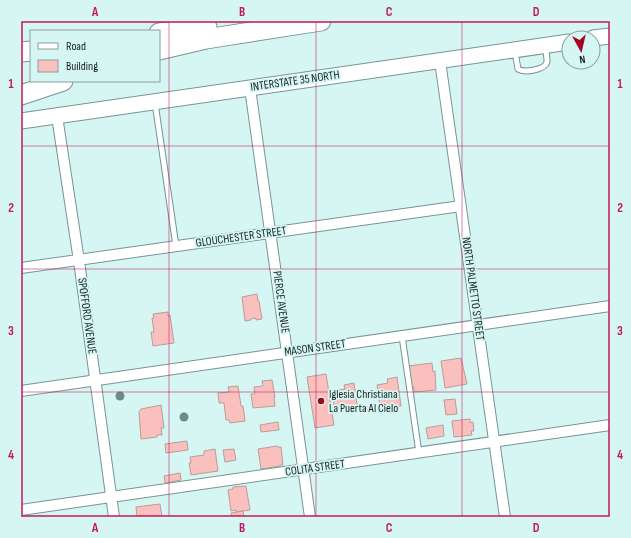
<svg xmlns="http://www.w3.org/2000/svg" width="631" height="538" viewBox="0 0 631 538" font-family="'Sofia Sans Condensed',sans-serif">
<rect width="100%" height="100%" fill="#d6f6f3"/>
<path fill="#fac0bd" stroke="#b99d9b" d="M257,294l1,7h1l3,18 -6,1v-2l-5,1v1l-6,1 -3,-24z
M168,312v4l2,-1 4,28 -21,3 -2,-14h3l-2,-14h2l-1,-4z
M461,358l6,26 -22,4 -4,-27z
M432,363l1,9 2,-1 1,19 -22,2v-5l-3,1 -3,-22z
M326,374l8,51 -19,3 -8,-51z
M397,377l4,29 -21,1 -3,-22 11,-2 -1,-4z
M272,380l3,17h-1l1,9 -22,2 -2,-14h4l-1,-7 9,-1 -1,-5z
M354,383l4,28 -9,2 -1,-3 -13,2 -3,-21 13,-2 -1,-4z
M238,386l3,20h2l2,15 -15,2 -1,-3h-3l-2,-17h-5l-1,-10 11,-1 -1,-5z
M455,399l2,15 -11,1 -2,-15z
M161,405l3,23h-3l1,7h-5v2l-16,2 -2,-27 2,-3z
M470,419v4l3,-1 1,9h-3l1,4 -18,2 -2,-16z
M278,422l1,8 -18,2 -1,-7z
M443,425l1,11 -16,3 -2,-11z
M187,441l1,9 -22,3 -1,-9z
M277,446l1,1h3l2,18h-3v1l-19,3 -3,-20z
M215,449l3,22 -27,4 -2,-12h2l-1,-6 14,-2v-4z
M234,449l2,11 -11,2 -2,-12z
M180,473l1,7 -16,3 -1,-7z
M246,486l4,24 -14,2v-2l-5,1 -3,-21 5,-1v-2z
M160,504l2,13h-25l-1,-10z
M243,511l1,6h-12l-1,-4z"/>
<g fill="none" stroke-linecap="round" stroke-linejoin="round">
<g stroke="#779592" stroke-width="7">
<path id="lane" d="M515,52l3,17c6,4 27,1 29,-7 0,-4 -1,-11 -2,-16
M155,103l21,143
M402,336l17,117"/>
</g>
<g stroke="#779592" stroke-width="12">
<path id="street" d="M440,61l65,456
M250,88l60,429
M57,116l22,145 35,256
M21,268l440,-62
M21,391l589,-85
M21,510l589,-85"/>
</g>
<g stroke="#779592" stroke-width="17">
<path id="secondary" d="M593,38l17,-2
M21,121l548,-79"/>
</g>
<g stroke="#779592" stroke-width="21">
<path id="highway" d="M159,33l48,-6
M159,50l47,-11 115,-18
M21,52l10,-1
M21,95l42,-14"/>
</g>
<use href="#lane" stroke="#fff" stroke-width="5"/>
<use href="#street" stroke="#fff" stroke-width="10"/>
<use href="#secondary" stroke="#fff" stroke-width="15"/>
<use href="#highway" stroke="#fff" stroke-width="19"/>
</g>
<g fill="#6b8c89">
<circle cx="120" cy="396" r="4.5"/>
<circle cx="184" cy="417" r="4.5"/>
</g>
<path fill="none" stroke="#c2185b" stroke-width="1" stroke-opacity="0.55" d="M169,21v496M316,21v496M462,21v496M21,146h589M21,269h589M21,392h589"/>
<circle fill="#a20421" stroke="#d6f6f3" stroke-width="1.5" cx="321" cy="401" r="4"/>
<g text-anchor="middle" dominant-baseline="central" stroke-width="3.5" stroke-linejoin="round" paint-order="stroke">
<g font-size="12" fill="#131f1d" stroke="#d6f6f3">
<text transform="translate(295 81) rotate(-8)">INTERSTATE 35 NORTH</text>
<text transform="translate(241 237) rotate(-8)">GLOUCHESTER STREET</text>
<text transform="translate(473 289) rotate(82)">NORTH PALMETTO STREET</text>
<text transform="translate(281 302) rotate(82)">PIERCE AVENUE</text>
<text transform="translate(87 316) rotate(82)">SPOFFORD AVENUE</text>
<text transform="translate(315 348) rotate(-8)">MASON STREET</text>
<text transform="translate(315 468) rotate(-8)">COLITA STREET</text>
</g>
<g font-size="12" fill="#131f1d" stroke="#d6f6f3" text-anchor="start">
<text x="329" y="394">Iglesia Christiana<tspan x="329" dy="14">La Puerta Al Cielo</tspan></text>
</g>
</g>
<rect width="631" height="538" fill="none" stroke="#d6f6f3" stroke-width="44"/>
<rect x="30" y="30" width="130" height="52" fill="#d6f6f3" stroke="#88a09d"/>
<rect x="38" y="43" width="20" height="6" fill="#ffffff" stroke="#88a09d"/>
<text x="66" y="50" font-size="12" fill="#131f1d">Road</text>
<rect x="38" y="60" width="20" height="12" fill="#fac0bd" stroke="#88a09d"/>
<text x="66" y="70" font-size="12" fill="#131f1d">Building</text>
<g transform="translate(581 50) rotate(172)"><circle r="19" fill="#d6f6f3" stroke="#88a09d"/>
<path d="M0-3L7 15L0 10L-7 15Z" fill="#a20421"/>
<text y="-6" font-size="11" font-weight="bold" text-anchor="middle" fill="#131f1d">N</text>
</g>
<rect x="22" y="22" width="587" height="494" fill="none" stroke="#c2185b" stroke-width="1.5"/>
<g font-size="13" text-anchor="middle" font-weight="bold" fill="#c2185b">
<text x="95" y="16">A</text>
<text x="242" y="16">B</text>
<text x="389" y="16">C</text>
<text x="536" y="16">D</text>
<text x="11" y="88">1</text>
<text x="620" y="88">1</text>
<text x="11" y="212">2</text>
<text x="620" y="212">2</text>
<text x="11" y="335">3</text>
<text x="620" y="335">3</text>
<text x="11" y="459">4</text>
<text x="620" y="459">4</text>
<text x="95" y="532">A</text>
<text x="242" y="532">B</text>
<text x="389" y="532">C</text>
<text x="536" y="532">D</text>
</g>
</svg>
